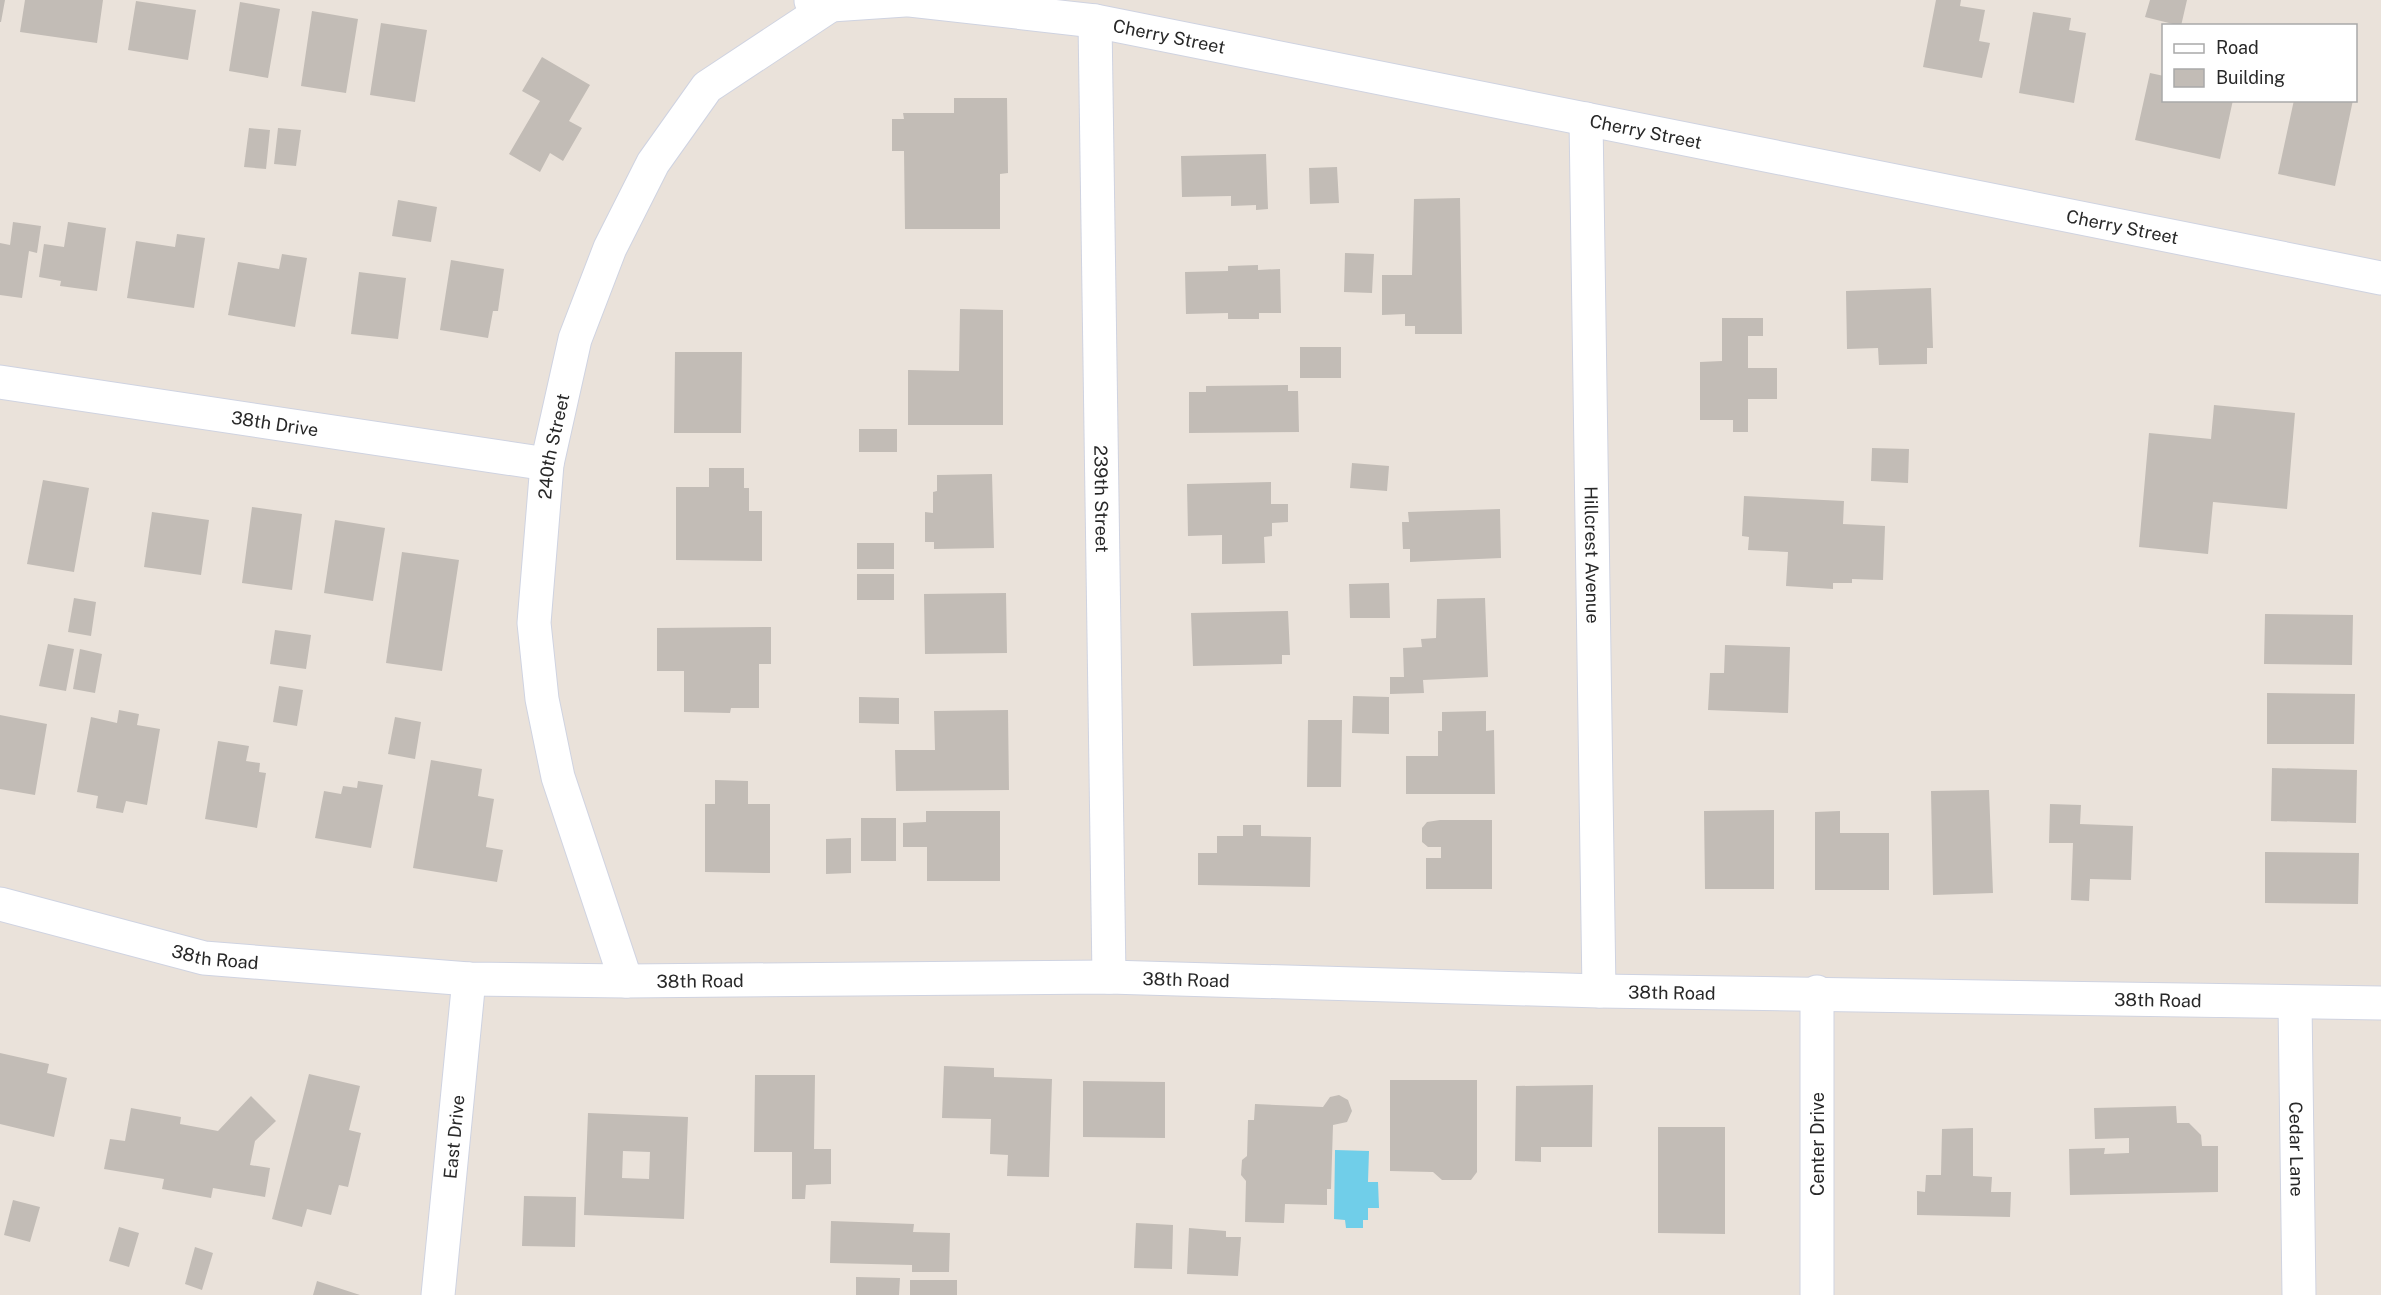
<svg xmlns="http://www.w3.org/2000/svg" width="2381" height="1295" viewBox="0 0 2381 1295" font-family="'Public Sans',sans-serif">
<rect width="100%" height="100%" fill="#eae2da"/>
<path fill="#70cee9" d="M1335,1150l34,1 -1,31h10l1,26h-11v12h-5v8h-17l-1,-8 -11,-1z"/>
<path fill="#c2bcb6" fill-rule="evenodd" d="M0,0h5l-4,22h-1z
M25,0h78l-6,43 -77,-11z
M1936,0h25l-1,6 25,4 -6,31 11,2 -8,35 -59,-11z
M2150,0h37l-6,26 -36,-9z
M136,1l60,9 -8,50 -60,-10z
M240,2l40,7 -12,69 -39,-7z
M312,11l46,8 -12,74 -45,-7z
M2033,12l38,6 -2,12 17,3 -12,70 -55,-10z
M381,23l46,7 -12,72 -45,-7z
M542,57l48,28 -21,36 13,7 -19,33 -13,-8 -10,19 -31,-18 31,-53 -18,-10z
M2150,73l14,3v24h69l-13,59 -85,-19z
M954,98h53l1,75 -8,1v55h-95l-1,-78h-12v-32h12l-1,-6h51z
M2294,100h59l-18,86 -57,-12z
M249,128l21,2 -4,39 -22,-2z
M278,128l23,2 -5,36 -22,-2z
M1266,154l2,55 -12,1v-5l-25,1v-10l-49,1 -1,-41z
M1337,167l2,36 -29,1 -1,-36z
M1460,198l2,136h-47v-8h-10v-12l-23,1v-40h30l2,-76z
M398,200l39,7 -6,35 -39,-6z
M13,222l28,4 -4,27 -8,-2 -7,47 -22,-3v-52l10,2z
M68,222l38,6 -9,63 -37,-5 1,-5 -22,-4 5,-33 20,3z
M177,234l28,4 -11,70 -67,-10 9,-57 39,6z
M1345,253l29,1 -2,39 -28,-1z
M282,254l25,4 -12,69 -67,-12 10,-53 41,7z
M451,260l53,9 -6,42h-5l-5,27 -48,-8z
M1258,265v5l22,-1 1,44h-22v6h-31v-6l-42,1 -1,-42 43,-1v-5z
M359,272l47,6 -8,61 -47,-5z
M1931,288l2,60h-6v16l-48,1 -1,-17 -31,1 -1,-58z
M960,309l43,1v115h-95v-55l51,1z
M1722,318h41v18h-15v32h29v31h-29v33h-15v-12h-33v-58l22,-1z
M1300,347h41v31h-41z
M675,352h67l-1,81h-67z
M1288,385v6h10l1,41 -110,1v-41h17v-6z
M2214,405l81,8 -8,96 -74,-7 -5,52 -69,-7 10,-114 62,6z
M859,429h38v23h-38z
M1872,448l37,1 -1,34 -37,-2z
M1352,463l37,3 -2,25 -37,-3z
M709,468h35v20h5v23h13v50l-86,-1v-73h33z
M992,474l2,74 -60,1v-7h-9v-30l8,1v-21l4,-1v-16z
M43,480l46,8 -15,84 -47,-8z
M1271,482v22h17v18l-16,1v13l-8,1 1,26 -43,1v-29l-34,1 -1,-52z
M1744,496l100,5 -1,23 42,2 -2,54 -31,-1v4h-19v6l-47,-3 2,-34 -40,-2 1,-13 -7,-1z
M252,507l50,7 -10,76 -50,-7z
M1500,509l1,49 -91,4v-13h-7l-1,-27h7l-1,-10z
M152,512l57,8 -8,55 -57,-8z
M335,520l50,8 -12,73 -49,-8z
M857,543h37v26h-37z
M402,552l57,8 -17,111 -56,-8z
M857,574h37v26h-37z
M1389,583l1,35h-40l-1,-34z
M1006,593l1,60 -82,1 -1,-60z
M74,598l22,4 -5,34 -23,-4z
M1485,598l3,79 -65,3 1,13 -34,1v-17h14l-1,-29 19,-1 -1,-8 15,-1 1,-39z
M1288,611l2,44h-8v9l-89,2 -2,-53z
M2265,614l88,1 -1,50 -88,-1z
M771,627v37h-12v44h-28l-1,5 -46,-1v-41h-27v-43z
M275,630l36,5 -5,34 -36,-5z
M48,644l26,5 -8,42 -27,-5z
M1725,645l65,2 -2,66 -80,-3 2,-37h14z
M80,649l22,5 -7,39 -22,-4z
M279,686l24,4 -6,36 -24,-4z
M2267,693l88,1 -1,50h-87z
M1353,696l36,1v37l-37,-1z
M859,697l40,1v26l-40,-1z
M119,710l20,4 -2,11 23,4 -13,76 -21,-4 -3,12 -27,-5 2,-12 -21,-4 14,-75 26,6z
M1008,710l1,80 -113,1 -1,-41h40l-1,-39z
M1486,711v20l8,-1 1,64h-89v-38h32v-25h4v-19z
M0,715l47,9 -12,71 -35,-6z
M395,717l26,5 -6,37 -27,-5z
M1308,720h34l-1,67h-34z
M218,741l31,5 -3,15 14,2 -1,9 7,1 -9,55 -52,-9z
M431,760l51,9 -4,27 16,3 -8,48 17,3 -6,32 -84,-14z
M2272,768l85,2 -1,53 -85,-2z
M715,780l33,1v23h22v69l-65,-1v-68h10z
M358,781l25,4 -12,63 -56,-10 9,-47 17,3 2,-8 14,2z
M1989,790l4,103 -60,2 -2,-104z
M2050,804l31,1 -1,19 53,2 -2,54 -41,-1 -1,22 -18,-1 2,-57h-24z
M1774,810v79h-69l-1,-78z
M926,811h74v70h-73v-34h-24v-24l23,-1z
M1840,811v22h49v57h-74v-78z
M861,818h35v43h-35z
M1440,820h52v69h-66v-31h15v-11h-13l-6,-5v-14l5,-6z
M1243,825h18v11l50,1 -1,50 -112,-2v-32h19v-17h26z
M851,838v35l-25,1v-35z
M2265,852l94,1 -1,51 -93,-1z
M0,1053l49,11 -2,9 20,5 -13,59 -54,-13z
M944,1066l50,2v9l58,2 -3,98 -42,-1 1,-21 -18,-1 1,-35 -49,-1z
M309,1074l51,12 -11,44 12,3 -13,54 -9,-2 -8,30 -24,-6 -5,18 -30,-8z
M755,1075h60l-1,74h17v35l-25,1 -1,14h-13v-47h-38z
M1390,1080h87v92l-6,8h-29l-9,-8 -43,-1z
M1083,1081l82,1v56l-82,-1z
M1593,1085l-1,62h-51v15l-26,-1 1,-75z
M1339,1095l9,5 4,11 -5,11 -14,3 -2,64h-4v16l-42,-1 -1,19 -39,-1 1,-41 -5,-6 1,-15 5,-4 1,-36h6l1,-16 68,3 7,-10z
M251,1096l25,25 -21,20 -5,24 20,3 -5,29 -52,-9 -2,10 -49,-9 2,-10 -60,-10 6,-30 15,2 6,-33 50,9 -1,7 38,7z
M2176,1106l1,17h12l12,12 1,11h16v46l-148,3 -1,-46 36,-1 -1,6 25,-1v-15l-34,1 -1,-31z
M588,1113l100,4 -4,102 -100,-4zM623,1151l27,1 -1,27 -27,-1z
M1658,1127h67v107l-67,-1z
M1973,1128v48l19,1 -1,15h20l-1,25 -93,-2v-24l8,1 1,-17h15l1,-46z
M524,1196l52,1 -1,50 -53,-1z
M13,1200l27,7 -10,35 -26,-7z
M831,1221l83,3 -1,8 37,1 -1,39h-37v-7l-82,-2z
M1136,1223l37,2 -1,44 -38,-1z
M119,1227l20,6 -10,34 -20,-6z
M1189,1228l37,3v6h15l-3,39 -51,-2z
M195,1247l18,6 -11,37 -17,-6z
M856,1277l44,1 -1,17h-43z
M910,1280h47v15h-47z
M317,1281l43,14h-47z"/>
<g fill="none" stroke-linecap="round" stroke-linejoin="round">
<g stroke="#cfd3e1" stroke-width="35">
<g id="street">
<path id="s1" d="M910,0l185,21 1286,257"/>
<path d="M811,1l20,4 74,-5"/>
<path id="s2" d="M1095,21l14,956"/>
<path id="s3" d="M1586,119l13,872"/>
<path id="s4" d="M0,382l547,82"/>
<path id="s5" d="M0,904l204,54 265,21 157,2 483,-4 490,14 782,12"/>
<path id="s6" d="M626,981l-68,-204 -16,-78 -8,-76 13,-159 28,-125 35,-91 43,-85 54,-76 124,-82 2,-5"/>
<path d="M1817,992v303"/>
<path id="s7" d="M2295,1003l4,292"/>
<path id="s8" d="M438,1295l31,-316"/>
</g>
</g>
<use href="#street" stroke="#fff" stroke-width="33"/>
</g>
<g text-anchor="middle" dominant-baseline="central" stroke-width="4.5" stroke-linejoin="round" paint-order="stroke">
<g font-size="18" fill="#282828" stroke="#fff">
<text stroke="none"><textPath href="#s1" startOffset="262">Cherry Street</textPath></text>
<text stroke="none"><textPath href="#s1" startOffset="748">Cherry Street</textPath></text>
<text stroke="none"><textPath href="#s1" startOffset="1234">Cherry Street</textPath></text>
<text stroke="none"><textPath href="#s4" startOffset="278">38th Drive</textPath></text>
<text stroke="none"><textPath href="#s6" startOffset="549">240th Street</textPath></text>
<text stroke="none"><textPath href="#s2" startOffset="478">239th Street</textPath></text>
<text stroke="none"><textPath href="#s3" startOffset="436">Hillcrest Avenue</textPath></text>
<text stroke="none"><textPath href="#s5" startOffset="222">38th Road</textPath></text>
<text stroke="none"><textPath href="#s5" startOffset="1194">38th Road</textPath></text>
<text stroke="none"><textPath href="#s5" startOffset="708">38th Road</textPath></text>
<text stroke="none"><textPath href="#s5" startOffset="1680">38th Road</textPath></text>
<text stroke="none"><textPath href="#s5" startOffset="2166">38th Road</textPath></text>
<text stroke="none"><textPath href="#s8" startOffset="159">East Drive</textPath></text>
<text transform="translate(1817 1144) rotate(-90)">Center Drive</text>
<text stroke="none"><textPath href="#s7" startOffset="146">Cedar Lane</textPath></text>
</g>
</g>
<rect x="2162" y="24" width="195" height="78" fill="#ffffff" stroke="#a9a9a9" stroke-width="1.5"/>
<rect x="2174" y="44" width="30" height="9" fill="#ffffff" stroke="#a9a9a9" stroke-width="1.5"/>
<text x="2216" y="54" font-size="18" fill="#282828">Road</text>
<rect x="2174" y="69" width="30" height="18" fill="#c2bcb6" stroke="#a9a9a9" stroke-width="1.5"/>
<text x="2216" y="84" font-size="18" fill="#282828">Building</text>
</svg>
